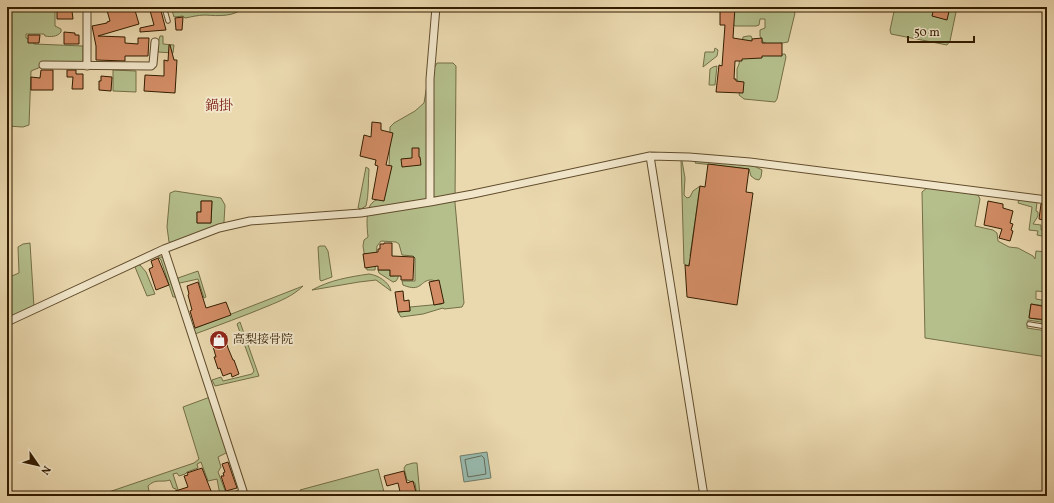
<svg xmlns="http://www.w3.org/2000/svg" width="1054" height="503" viewBox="0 0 1054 503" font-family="Vollkorn,'Noto Serif JP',serif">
<rect width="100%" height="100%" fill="#ead8ae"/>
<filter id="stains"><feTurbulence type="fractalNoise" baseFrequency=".005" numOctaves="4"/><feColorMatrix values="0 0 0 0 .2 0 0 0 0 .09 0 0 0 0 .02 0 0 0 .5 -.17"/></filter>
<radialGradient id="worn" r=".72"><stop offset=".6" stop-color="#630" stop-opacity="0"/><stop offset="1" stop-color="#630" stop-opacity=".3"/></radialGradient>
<path fill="#b4bf8c" stroke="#746e46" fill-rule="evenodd" d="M7,7h13l8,3 1,-3h56v1l-30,2v16l6,3v3c-4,5 -10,5 -16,4l-1,-2h-18v4l5,2 3,4 49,2v16l-3,2h-32l-17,7 -2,54 -6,2 -16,-1z
M171,7h74c-11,10 -26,9 -40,8 -7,0 -14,2 -20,3l-2,-2 -9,1z
M733,7h30l30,4 2,2 -7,29 -18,3 -7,-3 -3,-6v-6l5,-2v-9h-5l-1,6 -3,1h-21l-2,-2z
M895,7h62l-7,34 -3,4 -56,-11 -1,-4z
M160,36h3v8l11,1 -1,8 -15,-1v-9z
M748,36h3l8,19 26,-1 1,3 -9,42 -2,3 -31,-3 -5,-4 2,-11 -4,-4v-11l2,-5 4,-27z
M715,48l3,2 -1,6 -14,11 2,-15h9z
M437,63h16l3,3 -1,137 9,100 -2,4 -18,2 -1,-1 -20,6 -22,3 -3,-5 12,-1v-4l32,-3 -5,-22c-2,-1 -4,-2 -6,-2 -11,0 -9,13 -28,5l-1,-4h13v-23l-2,-2 -11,-1 -3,-11 -3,-2 -15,-1 -4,5 -2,24h-8l-4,-24 1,-6 4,-3c-1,-9 -3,-29 5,-35 2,-2 6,-3 9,-3l7,-29 1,-43 4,-4 21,-12 9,-8 4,-24z
M717,66l-2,19h-6l1,-16 3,-2z
M113,70l23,1v21l-23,-1z
M681,160l1,1 3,17 -1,17 3,3 3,-1 3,-6 7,-5 -10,70 2,1 -4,9 -4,-2z
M697,160l57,6 8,4 -1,7 -2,3 -4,-1 -4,-3 -2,-7 -54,-6z
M366,167l3,2c-1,12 0,26 -3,37l-5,3 -3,-1z
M928,187l50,8 2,4 -5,27 18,4 4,3 1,8 11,6 9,1 15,8 2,3 1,-8 11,1v40l-11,-1v8l11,2v5l-16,-2 -2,13 1,1 17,3v2l-19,-3 -1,8 20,3v26l-122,-19 -3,-146z
M175,191l46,7 4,7 -1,17 -2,3 -51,18 -2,-1 -2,-15 3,-34zM201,201h11l-1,22h-14v-11h4z
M1019,199l18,3 -1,9 2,1v4l-5,8 8,1v5l6,1v6l-10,-2 1,-4 -9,-1 3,-23 -14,-4z
M30,243l4,64 -27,14v-43l12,-5 -1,-26 5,-3z
M320,246h5l3,5 4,26 -11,4 -1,-1 -2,-33z
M158,257h5l13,40h-3l-12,-37z
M138,265h2l6,7 9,22 -8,2 -12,-29z
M378,270h12v6h5l3,-5v7l-2,3 -3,1 -14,-9z
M198,271l8,26 -2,1 -6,-19 -18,4h-2v-5z
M369,274c9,1 20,8 22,17l-15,-11 -17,2 -47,8c18,-10 37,-13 57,-16z
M303,286c-10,10 -23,15 -35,20 -24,10 -49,19 -73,28l-2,-5z
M240,322l19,54 -44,10 -3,-6 9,-3 2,4 29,-7 2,-3 -17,-47z
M210,397l17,54 -1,2 -8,4 3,10 -3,5 8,21 -6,2 -3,-16 -9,2 -7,-19 -4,2 1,4 -11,4 -2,2 -6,2 -2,-3 -4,1 7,22h-2l-2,-7 -3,-1 -3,-8c-9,3 -14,-2 -22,6l2,10h-27l-1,-4 -12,4h-13l97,-33 5,-4 -16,-52z
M413,463h4l3,33h-3l-2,-13 -8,-3 -3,-12 2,-3z
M378,469l6,23 3,1 1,3h-87l-1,-6z"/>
<path fill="#98b9ad" stroke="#707b68" d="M487,452l4,26 -27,4 -4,-26z"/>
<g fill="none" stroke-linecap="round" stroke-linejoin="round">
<path stroke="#666b56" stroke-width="1" d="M482,456l2,2 2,16 -18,3 -3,-17z"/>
</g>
<path fill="#d38d66" stroke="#331d00" d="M106,7h28l5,17 -41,12 27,1v6l13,1v-6h11l-1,18h-23v5l-29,-1v-14l-4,-20 15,-3v-1l3,-1z
M149,7h11l6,23 -26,2v-4l14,-3z
M720,7h15l-2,31 19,3v-2l10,-1v5h20v13h-20v2l-20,1v2h-7l-1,18h2v2l8,1 -1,11 -27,-1 3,-27 3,1 3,-41h-5z
M934,7h16l-3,13 -15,-4z
M57,11h15l1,8h-16z
M183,17l-1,13h-6l-1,-12z
M64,32l11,1v2h4v9h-15z
M28,35h12l-1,8h-11z
M169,45h1l4,15h3l-2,33 -31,-2 1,-16 19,1v-16l4,1z
M41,70h12v20h-22v-13l9,1z
M67,70h9v4h7v15h-11l1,-12h-6z
M101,76l11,1 -1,14 -12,-1v-9h2z
M372,122l9,1v7l12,3 -7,32 6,1 -8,35 -12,-2 6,-33 -3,-1 1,-5 -16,-4 4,-21 7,2z
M412,148h7v9h1l1,8 -19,2 -1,-8 11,-1z
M708,164l41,5 -3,23 7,1 -16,112 -50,-8 -2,-32 4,1 11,-80 5,1z
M201,201h11l-1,22h-14v-11h4z
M988,201l15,3v4l10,3 -3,12 3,1 -2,6 2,1 -3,10 -11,-3 3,-9 -18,-4z
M1041,204l6,1v16l-8,-2z
M384,243h8v13l22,1 -1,23h-12v-4h-11v-6h-12v-4l-13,2 -2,-14 15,-2v-3h2v-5h4z
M158,258l11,27 -13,5 -7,-21 4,-2 -2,-6z
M439,280l5,23 -10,2 -5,-23z
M198,282l8,26 20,-6 5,13 -36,13 -5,-17 2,-1 -4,-15 1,-1 -2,-8z
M403,291l1,10 5,-1 1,11 -12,1 -3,-20z
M1031,304l16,3v13l-18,-2z
M223,332l5,16 5,12h1l5,14 -7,3 -1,-4 -8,3 -3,-8 -2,1 -4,-12h2l-4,-14 2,-1 -2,-7z
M228,462l9,26 -11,3 -5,-15h3l-1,-3 2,-1 -3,-8z
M202,468l11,28h-50v-1l25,-8 -4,-11 4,-1 -1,-2z
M404,471l3,12 6,-2 4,15h-16l-3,-13 -11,3 -3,-10z"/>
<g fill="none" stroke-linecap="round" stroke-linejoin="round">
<g stroke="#614c2c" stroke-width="5.5">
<path id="service" d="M164,7l4,14
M1029,324l18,3
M228,496l15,-5 2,5"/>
</g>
<g stroke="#614c2c" stroke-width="9">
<path id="minor" d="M43,65l108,1 2,-2 2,-22
M87,66v-59
M650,156l54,340
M430,202v-123l6,-72
M164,249l79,242
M7,322l157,-73 55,-21 31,-7 111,-8 69,-11 43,-8 177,-38 39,1 61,5 297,38"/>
</g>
<use href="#service" stroke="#f1e6ca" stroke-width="3.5"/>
<use href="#minor" stroke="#f1e6ca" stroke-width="7"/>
</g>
<defs>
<g id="shop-disc" transform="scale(1)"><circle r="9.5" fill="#8f2418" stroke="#f1e6ca"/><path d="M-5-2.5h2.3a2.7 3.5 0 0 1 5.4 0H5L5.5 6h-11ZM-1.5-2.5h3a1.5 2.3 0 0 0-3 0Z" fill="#fff"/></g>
</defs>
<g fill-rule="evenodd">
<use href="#shop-disc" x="219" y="340"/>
</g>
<g text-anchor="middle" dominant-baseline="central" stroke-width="4" stroke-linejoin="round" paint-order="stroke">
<g font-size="12" fill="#331d00" stroke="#f1e6ca" text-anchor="start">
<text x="233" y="340">高梨接骨院</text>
</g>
<g font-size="14" fill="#7a1f14" stroke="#f1e6ca">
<text x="219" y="106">鍋掛</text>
</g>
</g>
<rect width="1054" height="503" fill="none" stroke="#ead8ae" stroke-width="24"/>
<rect x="8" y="8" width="1038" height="487" fill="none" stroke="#331d00" stroke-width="2"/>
<rect x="12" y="12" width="1030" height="479" fill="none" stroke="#331d00"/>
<g transform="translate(38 465) rotate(124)" stroke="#f1e6ca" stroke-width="3" paint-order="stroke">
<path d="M0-3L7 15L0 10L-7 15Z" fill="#331d00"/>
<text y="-6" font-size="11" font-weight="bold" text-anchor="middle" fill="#331d00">N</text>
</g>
<path d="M908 36v6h66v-6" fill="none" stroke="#331d00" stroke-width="2"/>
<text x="914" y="36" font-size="12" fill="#331d00" stroke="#f1e6ca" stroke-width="3" paint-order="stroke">50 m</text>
<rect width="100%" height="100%" filter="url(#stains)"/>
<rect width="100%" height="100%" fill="url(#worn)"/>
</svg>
